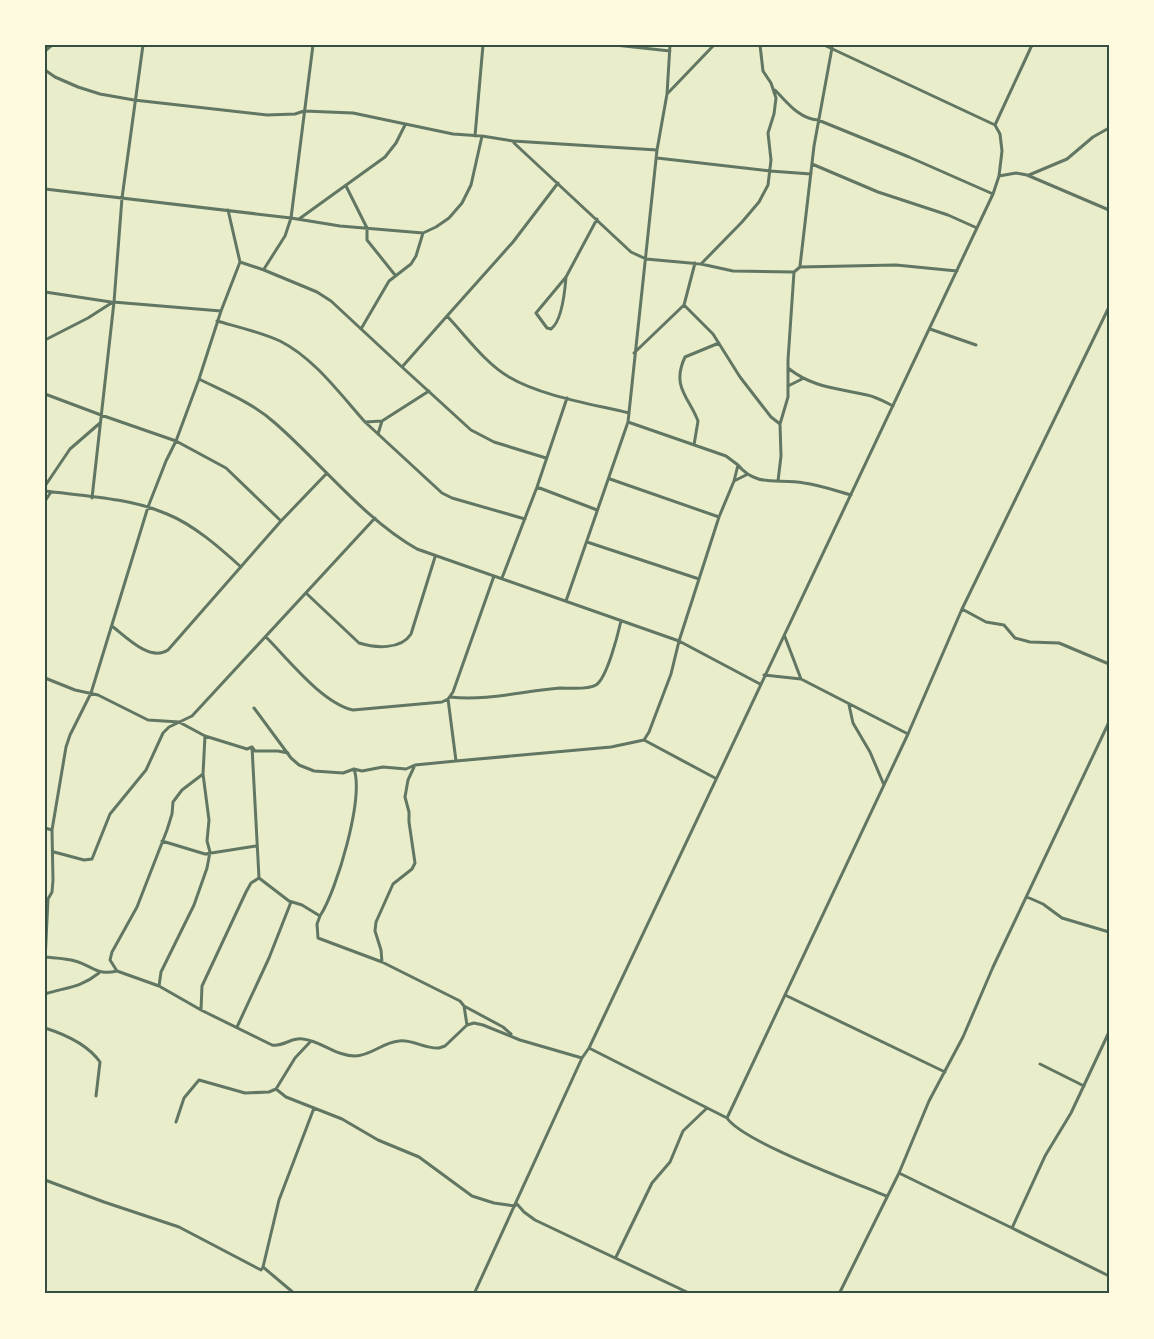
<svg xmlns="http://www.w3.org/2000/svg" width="1154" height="1339" viewBox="0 0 1154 1339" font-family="Lato,sans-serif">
<rect width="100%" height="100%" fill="#e9edc9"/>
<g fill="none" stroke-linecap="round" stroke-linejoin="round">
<path stroke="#617663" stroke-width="3" d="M615,45l55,6
M45,51l7,-6
M45,70l10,7 23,10 22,7 34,6 133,15 28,-1 9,-3 49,2 100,21 29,2 31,5 144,9
M775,90c12,12 24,29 43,30l91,37 84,37
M668,93l46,-48
M995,125l37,-80
M475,136l8,-91
M514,143l117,109 15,7 55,5 32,7 61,1 6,-5 96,-2 61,6
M657,158l113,13 41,3
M812,164l66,28 70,23 29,13
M1029,175l38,-16 26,-22 16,-9
M999,176l17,-3 11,2 82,35
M346,186l21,42v12l28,35
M45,189l246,29 49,8 83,7 13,-6 13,-9 13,-15 9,-18 11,-49
M228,210l12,52
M299,219l86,-62 11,-14 9,-18
M701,264l41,-42 17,-20 9,-17 3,-25 -3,-27 6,-19 2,-16 -5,-15 -8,-12 -3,-26
M800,266l14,-120 18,-98
M264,269l21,-33 6,-18 22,-173
M566,277c-1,13 -4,44 -15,52l-4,-1 -11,-15 30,-36 31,-58
M45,292l66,10
M684,305l29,29 27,43 31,40 9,7
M447,316l66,-74 45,-59
M217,321c21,6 43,11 63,20 34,17 60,53 85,81
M361,329l28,-48 22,-17 5,-8 7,-23
M930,329l46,16
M45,340l43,-22 25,-16 108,9
M634,353l50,-48 11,-42
M402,367l69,63 23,12 52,16
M788,368c25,20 49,20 79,27 10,2 18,7 26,11
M199,379l-23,62 50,27 55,53
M788,386l14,-7
M429,391l-47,30 -17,1 77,71 10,5 73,21
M45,394l56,21 75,26 -10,20 -18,46 -57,186 -21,42 -4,12 -14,83 1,50 -1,12 -4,7 -3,62
M628,422l98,34 12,9 -4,16 -15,36 -40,124 -262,-92c-53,-30 -96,-86 -142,-126 -22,-20 -50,-31 -76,-44l22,-68 19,-49 24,8 53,22 14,9 71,66 45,-51c19,20 38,47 62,61 32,19 83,27 120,36
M378,434l4,-13
M694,445l4,-24c-9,-24 -27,-34 -13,-64l34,-14
M738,465c19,23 40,13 66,18 16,2 32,8 47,12
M610,479l109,38
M734,481l12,-6
M778,481l3,-25 -1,-32 8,-27v-37l6,-88
M45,486l25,-37 30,-26
M537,487l60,23
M45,491c40,5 85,7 122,23 27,11 52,33 74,53
M92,498l22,-196 8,-104 21,-153
M45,501l6,-9
M587,542l112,37
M502,578l35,-91 30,-89
M306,593l53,50c16,5 42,7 52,-9l24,-77
M566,601l62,-179 29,-272 10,-56 3,-49
M962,609l24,13 18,3 11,13 15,4 29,1 50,21
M112,626c14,11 38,36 56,24l113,-129 46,-48
M266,637c22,22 56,66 87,73l89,-8 6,-3 5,-7 41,-116
M785,637l16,42 107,55
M764,675l37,4
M45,678l30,12 23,5 50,25 31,2 26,14 42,13 5,-2 3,4h23l10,2
M450,697c38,4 72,-6 110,-9 10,0 28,2 36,-3 11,-7 22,-51 25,-64
M448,699l8,62 155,-14 33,-7 5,-8 22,-58 8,-33 81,43
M849,705l4,18 17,29 14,33
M254,708l37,50 8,7 15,6 29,2 11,-4 8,2 21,-4 23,2 9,-4 41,-4
M644,740l71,38
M252,747l7,131 30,23 13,4 18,11c17,-26 44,-118 34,-147
M203,774l-21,16 -9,12 -1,12 -5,16 -30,77 -25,45 -2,8 7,11 42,15 42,24 71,35c12,2 19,-8 31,-6 18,2 33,17 52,17 16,0 28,-14 44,-15 13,-2 26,8 40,7l6,-2 22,-21 7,-2 9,2 37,15 62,18
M45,828l7,2
M162,841l43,13 51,-8
M54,852l30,8 8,-1 18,-45 36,-44 17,-37 6,-6 23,-11 183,-198
M1027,897l16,7 19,14 47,14
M320,916l-3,8 1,14 64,24 78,39 4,5 3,19
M45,957c10,1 21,1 30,4 18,5 22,15 42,10
M382,962l-1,-12 -6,-19 1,-9 17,-38 19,-15 3,-6 -6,-41v-10l-4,-15 3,-17 6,-13
M159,986l2,-14 33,-67 13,-37 3,-16 -3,-11 2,-21 -6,-46 2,-38
M45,994c22,-7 35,-6 54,-21
M785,995l160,77
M464,1006l39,21 8,7
M201,1010l1,-24 44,-94 5,-9 8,-5
M237,1027l32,-69 22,-56
M45,1028c19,6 43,17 55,34l-4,34
M1109,1032l-38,81 -26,43 -33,72 97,48
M589,1048l138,70 181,-384 54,-125 147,-302
M1040,1064l44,22
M276,1089l10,8 56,22 36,21 41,17 53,39 22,7 21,3
M727,1118c16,24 129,65 159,78
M176,1122l8,-24 15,-18 46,13 24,-1 7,-3 19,-31 16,-17
M899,1173l113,55
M45,1180l59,22 75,25 82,43 2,-3 32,27
M517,1204l7,8 11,8 156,74
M616,1257l36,-74 18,-21 13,-31 24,-23
M263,1267l16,-67 35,-92
M474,1294l108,-236 7,-10 404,-854 6,-18 3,-25 -2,-17 -5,-9 -171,-80
M839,1294l60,-121 30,-72 34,-64 30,-70 116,-245"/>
</g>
<rect width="1154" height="1339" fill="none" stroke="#fefae0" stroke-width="93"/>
<rect x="46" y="46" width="1062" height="1246" fill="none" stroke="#344e41" stroke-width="2"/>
</svg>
